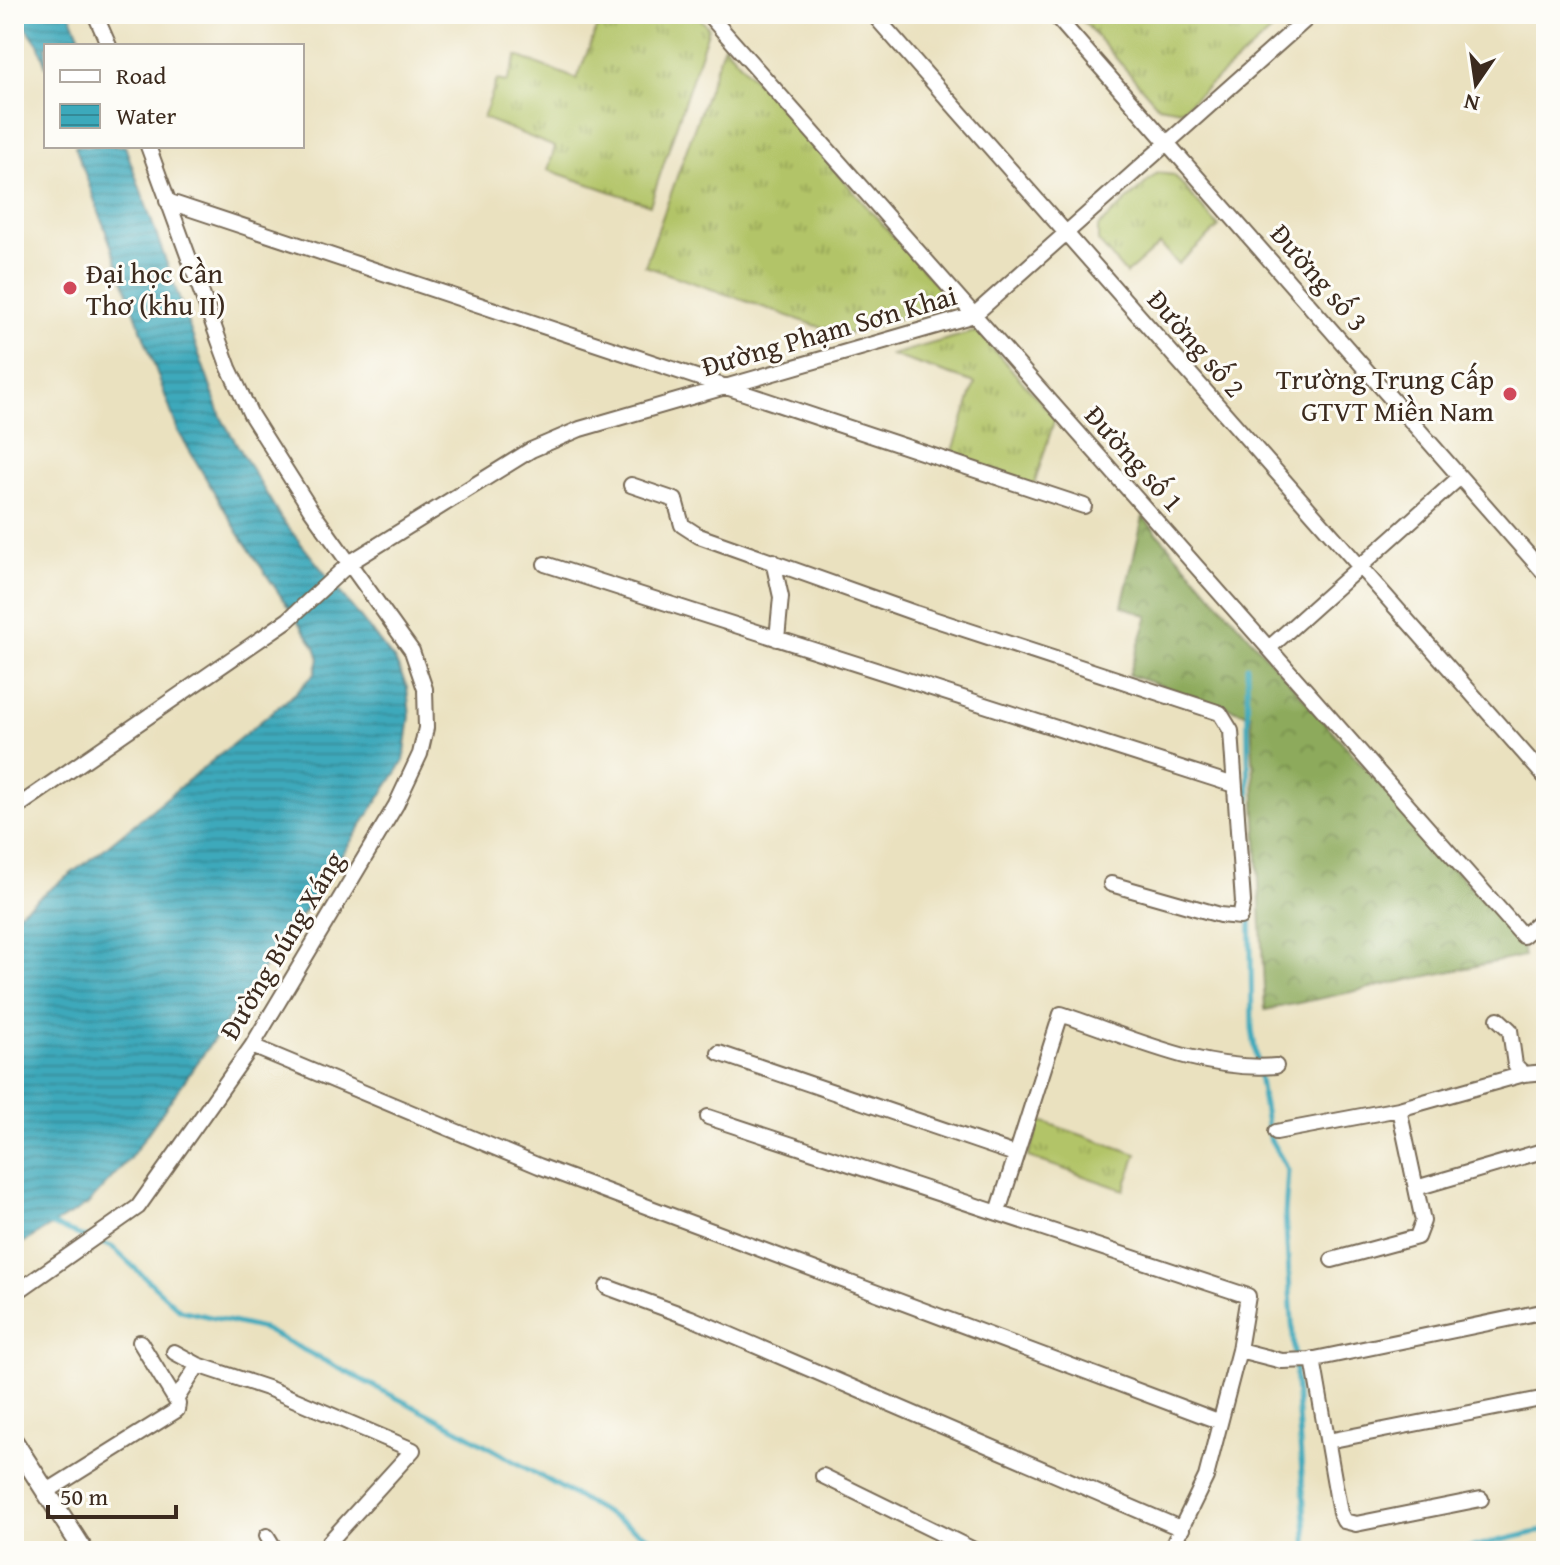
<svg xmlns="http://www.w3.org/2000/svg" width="1560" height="1565" viewBox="0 0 1560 1565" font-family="'Gentium Book Plus',serif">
<defs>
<pattern id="grass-tufts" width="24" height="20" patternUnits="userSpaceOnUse" patternTransform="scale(2)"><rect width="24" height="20" fill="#b2c467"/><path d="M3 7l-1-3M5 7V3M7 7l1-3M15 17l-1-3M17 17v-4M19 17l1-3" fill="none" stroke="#929f54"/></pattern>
<pattern id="forest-crowns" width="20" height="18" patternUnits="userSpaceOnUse" patternTransform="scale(2)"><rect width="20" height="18" fill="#8daa5c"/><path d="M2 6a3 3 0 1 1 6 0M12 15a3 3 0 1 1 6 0" fill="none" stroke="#748b4b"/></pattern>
<pattern id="water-rules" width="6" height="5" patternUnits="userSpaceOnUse" patternTransform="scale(2)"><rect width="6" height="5" fill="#3ca9bb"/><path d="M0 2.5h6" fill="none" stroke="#348a97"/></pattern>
</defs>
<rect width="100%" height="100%" fill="#fdfcf7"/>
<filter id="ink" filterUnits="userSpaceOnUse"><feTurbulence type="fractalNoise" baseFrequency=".0125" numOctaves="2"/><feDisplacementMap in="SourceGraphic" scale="16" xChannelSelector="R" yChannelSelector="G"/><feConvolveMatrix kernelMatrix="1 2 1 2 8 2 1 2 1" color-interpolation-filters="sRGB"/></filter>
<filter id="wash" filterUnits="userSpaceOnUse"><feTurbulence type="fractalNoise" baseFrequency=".006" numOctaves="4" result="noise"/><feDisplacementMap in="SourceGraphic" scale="32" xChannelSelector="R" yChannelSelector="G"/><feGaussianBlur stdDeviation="1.8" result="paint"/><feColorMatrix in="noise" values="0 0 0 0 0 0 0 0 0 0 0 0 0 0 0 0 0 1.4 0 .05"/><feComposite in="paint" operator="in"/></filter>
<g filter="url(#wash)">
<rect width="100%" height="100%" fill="#eae1bf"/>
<path fill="url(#grass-tufts)" stroke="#767742" stroke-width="2" d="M602,14h94l13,14 -59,177 -102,-35 7,-23 -72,-29 14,-38 10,2 10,-26 60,23z
M1077,14h214l-110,96 -23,-4z
M724,45l228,258 -109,32 -198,-69z
M1157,173l17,2 45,52 -41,37 -18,-20 -34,30 -28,-33v-14z
M977,331l78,87 -21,67 -83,-28 24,-74 -84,-28z
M1041,1121l96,33 -13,36 -96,-33z"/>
<path fill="url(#forest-crowns)" stroke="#646a3d" stroke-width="2" d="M1143,517l378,427 3,12 -259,54 -14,-295 -122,-40 19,-59 -26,-10z"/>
<path fill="url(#water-rules)" stroke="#3c6a6c" stroke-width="2" d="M17,14h53l14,32h-38v21l-8,-23z
M75,146h50l97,273 60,101 114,142 11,25 3,29 -6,45 -87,132 -187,265 -43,47 -73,43v-332l86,-64 198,-161 17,-18 4,-14 -4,-12 -76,-113 -61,-103z"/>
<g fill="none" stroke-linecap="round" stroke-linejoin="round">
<path stroke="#3ca9bb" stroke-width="5" d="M1247,666l5,363 17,108 19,33 -3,44 22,337
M49,1224l63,23 68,63 83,19 194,100 216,122
M1455,1551l91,-21"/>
</g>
</g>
<g filter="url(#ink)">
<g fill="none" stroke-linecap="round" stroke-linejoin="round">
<g stroke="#786a56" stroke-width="18">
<path id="minor" d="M95,14l14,32
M708,14l815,922 23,-21
M873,14l673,764
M1054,14l492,561
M167,201l917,305
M631,485l44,15 7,25 17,11 216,77 305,100 11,18 12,171 -3,15 -20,-2 -109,-31
M773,561l8,36 -4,42
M545,564l689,221
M1269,648l191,-171
M14,809l274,-189 63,-58 180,-112 49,-21 394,-114 338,-301
M1498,1019l12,11 5,35 9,9 22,-2
M252,1046l287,120 679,255
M719,1053l296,101
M708,1117l540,179 -9,54 -33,127 -36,74
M1276,1132l123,-23 125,-35
M1416,1188l130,-38
M998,1212l63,-198c69,23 141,58 215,52
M1332,1260l85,-23 6,-16 -24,-112
M607,1287l84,31 491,211
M14,1294l124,-87 114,-161 144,-241 24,-51 6,-26 -1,-39 -13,-38 -101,-141 -60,-95 -22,-47 -81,-222
M1239,1350l43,11 28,-1 236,-49
M174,1352l24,13 72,24 143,61 -92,101
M1313,1359l27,154 4,8 12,3 125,-25
M176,1400l22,-35
M1328,1441l218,-43
M823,1476l153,75
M46,1492l131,-82 1,-6 -38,-62
M267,1536l9,15"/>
</g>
<g stroke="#786a56" stroke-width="22">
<path id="tertiary" d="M14,1442l70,109"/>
</g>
<use href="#minor" stroke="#fff" stroke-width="14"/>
<use href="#tertiary" stroke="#fff" stroke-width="18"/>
</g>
</g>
<g fill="#d1495b" stroke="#fdfcf7" stroke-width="3">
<circle cx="70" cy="288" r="8"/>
<circle cx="1510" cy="394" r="8"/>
</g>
<g text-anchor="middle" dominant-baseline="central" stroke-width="6" stroke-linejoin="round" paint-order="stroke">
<g font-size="28" fill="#3b2a1e" stroke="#fdfcf7" text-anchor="start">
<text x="86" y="272">Đại học Cần<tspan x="86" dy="32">Thơ (khu II)</tspan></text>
<text x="1494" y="378" text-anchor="end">Trường Trung Cấp<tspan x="1494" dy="32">GTVT Miền Nam</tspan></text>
</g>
<g font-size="28" fill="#3b2a1e" stroke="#fdfcf7">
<text transform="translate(1320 277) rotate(49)">Đường số 3</text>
<text transform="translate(829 330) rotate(-16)">Đường Phạm Sơn Khai</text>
<text transform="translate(1197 343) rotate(49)">Đường số 2</text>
<text transform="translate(1135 458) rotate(48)">Đường số 1</text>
<text transform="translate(281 945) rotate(-59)">Đường Búng Xáng</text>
</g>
</g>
<rect width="1560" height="1565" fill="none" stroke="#fdfcf7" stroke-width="48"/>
<rect x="44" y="44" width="260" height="104" fill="#fdfcf7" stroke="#afa8a0" stroke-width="2"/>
<rect x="60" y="70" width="40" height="12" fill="#ffffff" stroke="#afa8a0" stroke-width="2"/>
<text x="116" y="84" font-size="24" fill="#3b2a1e">Road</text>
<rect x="60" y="104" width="40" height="24" fill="url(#water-rules)" stroke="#afa8a0" stroke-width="2"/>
<text x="116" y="124" font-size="24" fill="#3b2a1e">Water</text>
<g transform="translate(1476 84) rotate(193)" stroke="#fdfcf7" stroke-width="6" paint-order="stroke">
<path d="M0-6L14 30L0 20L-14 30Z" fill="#3b2a1e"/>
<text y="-12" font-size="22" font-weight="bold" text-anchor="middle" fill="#3b2a1e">N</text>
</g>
<path d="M48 1505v12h128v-12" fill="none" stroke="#3b2a1e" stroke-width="4"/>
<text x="60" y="1505" font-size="24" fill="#3b2a1e" stroke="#fdfcf7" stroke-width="6" paint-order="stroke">50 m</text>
</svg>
